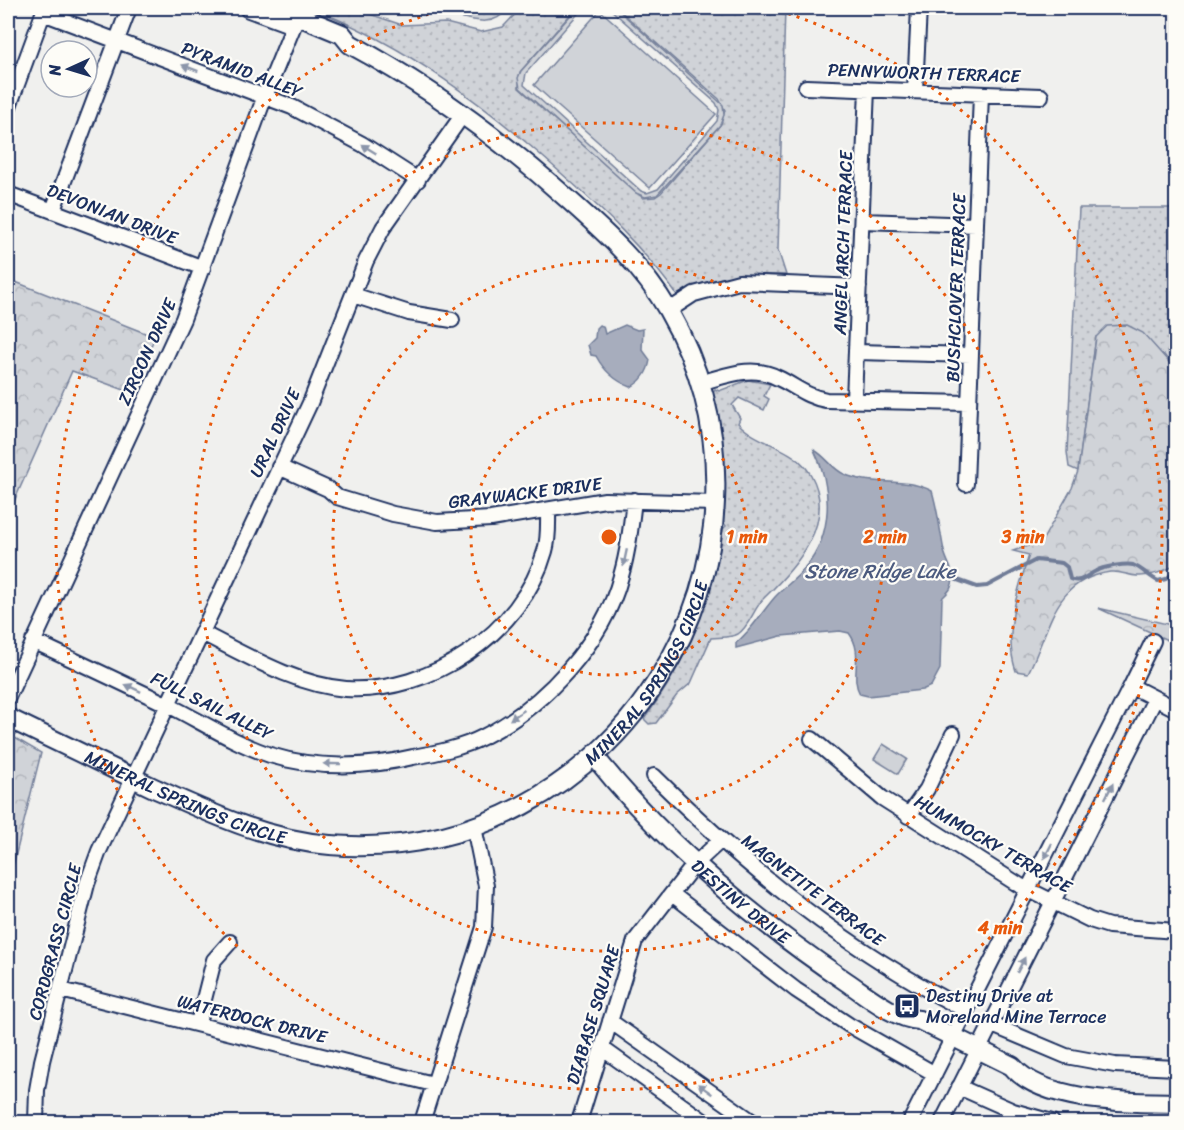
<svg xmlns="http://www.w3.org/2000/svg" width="1184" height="1130" viewBox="0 0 1184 1130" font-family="Sriracha,sans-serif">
<defs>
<pattern id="grass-dots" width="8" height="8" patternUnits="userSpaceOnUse" patternTransform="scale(1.5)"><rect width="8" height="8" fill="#d0d3d8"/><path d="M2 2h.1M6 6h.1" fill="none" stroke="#b2b5bc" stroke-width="1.8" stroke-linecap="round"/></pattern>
<pattern id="forest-crowns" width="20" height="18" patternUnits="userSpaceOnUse" patternTransform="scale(1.5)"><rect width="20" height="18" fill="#d0d3d8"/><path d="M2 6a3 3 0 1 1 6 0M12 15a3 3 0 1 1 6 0" fill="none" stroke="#b2b5bc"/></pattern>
</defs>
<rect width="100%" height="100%" fill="#f0f0ee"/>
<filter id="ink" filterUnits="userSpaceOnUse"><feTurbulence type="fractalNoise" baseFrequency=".0167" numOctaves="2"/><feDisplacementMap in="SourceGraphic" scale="12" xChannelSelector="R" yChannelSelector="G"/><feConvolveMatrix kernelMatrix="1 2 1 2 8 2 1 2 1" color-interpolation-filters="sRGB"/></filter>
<g filter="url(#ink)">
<path fill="url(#grass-dots)" stroke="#76819b" stroke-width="1.5" d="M311,8h41l50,17 44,-2 35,9 22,-5 18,-19h55l-56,64 -1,16 124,110 12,-1 6,-4 60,-69 4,-14 -6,-11 -102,-91h168l-7,242 8,25c-44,-1 -72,-1 -109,20 -34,-47 -73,-84 -116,-122 -75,-68 -155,-128 -250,-165z
M399,8h31l-4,5 -28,1z
M434,8h74c-19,27 -49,4 -74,5z
M1079,208h97v162l-12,-15 -68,-18 -18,134 -9,-4 -2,-15z
M748,380l22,4 -6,12 5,3 -5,11 -25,-12 -7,7 8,13 -2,5c21,23 57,23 73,52 26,47 -15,92 -46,122 -11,10 -15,29 -27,37 -7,4 -19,3 -27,4l-20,45 -14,12 -21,28 -7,1 -5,-5c45,-59 65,-115 77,-188l5,-5 -3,-4 -1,-64 -10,-65 3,-4 4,2z"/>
<path fill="url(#forest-crowns)" stroke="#76819b" stroke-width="1.5" d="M8,279l147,58 -25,55 -58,-21 -64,144z
M1127,325l16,8 33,37v195c-12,6 -25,12 -39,11 -10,-1 -17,-5 -27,-4 -59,9 -59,58 -82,101l-12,-2c-13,-37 1,-79 13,-116l-16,-4 29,-10 30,-53 6,-17 18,-134 11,-11z
M1098,608l78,18v18z
M8,734l33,19 -33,133z
M883,744l24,15 -9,15 -24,-15z"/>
<path fill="#d0d3d8" stroke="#76819b" stroke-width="1.5" d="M577,8h6l-57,65 -2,12 117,106 6,2 11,-4 59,-68 2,-11 -3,-7 -107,-95h7l107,97 1,10 -4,10 -63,70 -12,2 -9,-4 -116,-105 -2,-10 3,-7z
M600,10l116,104 -66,74 -116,-103z
M8,350l6,1 -2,28 -4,-1z"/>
<path fill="#a7adbd" stroke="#6f7b97" stroke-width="1.5" d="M599,325l4,1 2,8 20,-9 12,5 6,-1 -1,20 8,11c-2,12 -8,21 -19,27 -16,-6 -27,-16 -35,-31l-5,-1 -3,-10 7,-7 1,-10z
M814,450c12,6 18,19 30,24 27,13 61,2 88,17 6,20 8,40 12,60 3,13 13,22 7,36 -1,4 -6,8 -9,11l-2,71 -9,17 -9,4 -54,6 -8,-2c-11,-18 5,-40 -11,-61l-9,-2 -59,5 -45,12v-5c16,-13 25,-30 39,-46 9,-10 21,-18 30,-29 28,-33 28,-80 9,-118z"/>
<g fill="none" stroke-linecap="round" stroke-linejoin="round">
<path stroke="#6f7b97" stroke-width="4" d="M952,578l25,9 10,-1 49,-26 26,3 5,4 3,12c11,5 17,-4 26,-8 6,-4 31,-8 37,-6 8,3 17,12 25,16l8,-2 10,-8"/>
<g stroke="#1b2f5e" stroke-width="18">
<path id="street" d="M43,13l249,94 70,37 56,36
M806,87l235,9
M915,90l4,-82
M8,109l37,-101
M8,194l195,74
M53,210l76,-202
M863,221l113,4
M353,295l56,18 43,7
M668,311l26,-17 45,-12 120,5
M857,352l114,3
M699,383c27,-7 53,-19 79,-5 17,8 29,19 48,22l143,3
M854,399l13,-310
M279,467l49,22 9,8 56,17 44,8 54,-3 114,-19 109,3
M966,484l15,-390
M202,633c44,22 94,52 144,56 84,5 176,-56 199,-138 4,-13 3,-27 3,-41
M33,641c45,21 90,42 135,64 34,17 66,38 102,50 45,14 97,13 143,2 23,-4 49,-9 70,-20 60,-30 121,-95 138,-161 7,-24 10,-50 13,-76
M1153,641l-22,45 45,23
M8,697l175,-378 82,-223 33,-81
M812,739l70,59 137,87 71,35 19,6 67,5
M654,776c98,97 189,171 313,235
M908,816l19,-27 26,-55
M672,894l124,96 53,35 86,49
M61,990l372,94
M610,1021l143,101
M198,1023l16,-63 16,-18
M990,1024l76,32 49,9 61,3
M603,1049l102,73
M959,1087l54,24 39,11
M36,1122l1,-32 5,-29 45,-177 12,-33 211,-448 56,-142 17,-33 81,-115
M422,1122l62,-195 2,-41 -12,-59
M579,1122l56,-181 59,-76 26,-24
M910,1122l221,-436
M942,1122l213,-423"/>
</g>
<g stroke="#1b2f5e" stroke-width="22">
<g id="secondary">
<path d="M249,8l41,15"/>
<path id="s1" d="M8,718c48,23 97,47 146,70 58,26 113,52 176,57 284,22 480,-288 338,-535 -25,-43 -61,-76 -98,-109 -69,-62 -138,-113 -220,-157l-8,-10 -63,-26"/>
<path id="s2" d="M595,757c71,89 157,161 252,225 21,14 47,36 72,38l93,46c30,37 120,36 164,37"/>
</g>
</g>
<use href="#street" stroke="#fdfcf7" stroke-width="14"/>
<use href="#secondary" stroke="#fdfcf7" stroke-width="18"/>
</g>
<defs><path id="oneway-solid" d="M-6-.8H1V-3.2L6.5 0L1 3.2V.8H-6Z" transform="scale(1.5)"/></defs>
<g fill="#8c96aa">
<use href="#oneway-solid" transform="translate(190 68) rotate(-159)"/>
<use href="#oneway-solid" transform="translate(369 149) rotate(-148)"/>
<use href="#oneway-solid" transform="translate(625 558) rotate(102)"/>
<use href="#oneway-solid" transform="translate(133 688) rotate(-155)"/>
<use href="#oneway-solid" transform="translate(517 715) rotate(146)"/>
<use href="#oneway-solid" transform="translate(332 764) rotate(-179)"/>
<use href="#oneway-solid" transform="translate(1109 791) rotate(-63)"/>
<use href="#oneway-solid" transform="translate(1048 851) rotate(117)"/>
<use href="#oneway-solid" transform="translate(1021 965) rotate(-63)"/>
<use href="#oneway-solid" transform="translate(705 1089) rotate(-144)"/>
</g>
</g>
<g fill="none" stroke="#e8590c" stroke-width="3" stroke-dasharray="3 6">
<circle cx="609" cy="537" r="138"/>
<circle cx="609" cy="537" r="276"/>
<circle cx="609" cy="537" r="414"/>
<path d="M771 8A553 553 0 1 1 447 8"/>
</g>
<defs>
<g id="bus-square" transform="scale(1.35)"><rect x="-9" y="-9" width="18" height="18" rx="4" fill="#1b2f5e" stroke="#fdfcf7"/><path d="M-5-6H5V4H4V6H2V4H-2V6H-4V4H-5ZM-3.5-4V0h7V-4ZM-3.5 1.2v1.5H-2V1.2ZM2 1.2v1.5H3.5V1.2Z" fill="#fff"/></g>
</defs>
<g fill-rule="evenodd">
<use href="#bus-square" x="907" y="1006"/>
</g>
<g text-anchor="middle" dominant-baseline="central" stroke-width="4.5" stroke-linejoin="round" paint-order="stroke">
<g font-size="18" fill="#1b2f5e" stroke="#fdfcf7">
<text transform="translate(242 70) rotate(21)">PYRAMID ALLEY</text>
<text transform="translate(924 73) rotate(2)">PENNYWORTH TERRACE</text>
<text transform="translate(112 214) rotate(21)">DEVONIAN DRIVE</text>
<text transform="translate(843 243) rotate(-88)">ANGEL ARCH TERRACE</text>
<text transform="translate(956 288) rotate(-88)">BUSHCLOVER TERRACE</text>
<text transform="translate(147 352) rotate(-65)">ZIRCON DRIVE</text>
<text transform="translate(275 433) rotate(-65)">URAL DRIVE</text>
<text transform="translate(525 493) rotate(-7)">GRAYWACKE DRIVE</text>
<text stroke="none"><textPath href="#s1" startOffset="734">MINERAL SPRINGS CIRCLE</textPath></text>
<text transform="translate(212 706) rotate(26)">FULL SAIL ALLEY</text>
<text stroke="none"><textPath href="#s1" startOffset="195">MINERAL SPRINGS CIRCLE</textPath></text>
<text transform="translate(993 844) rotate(30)">HUMMOCKY TERRACE</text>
<text transform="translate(813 890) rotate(37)">MAGNETITE TERRACE</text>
<text stroke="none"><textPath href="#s2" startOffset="206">DESTINY DRIVE</textPath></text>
<text transform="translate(55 942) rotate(-75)">CORDGRASS CIRCLE</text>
<text transform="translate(593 1015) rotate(-73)">DIABASE SQUARE</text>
<text transform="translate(252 1019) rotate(14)">WATERDOCK DRIVE</text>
</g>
<g font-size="18" fill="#1b2f5e" stroke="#fdfcf7" text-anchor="start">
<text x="926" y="996">Destiny Drive at<tspan x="926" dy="21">Moreland Mine Terrace</tspan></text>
</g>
<g font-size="20" font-style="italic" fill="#4c5b7f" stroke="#fdfcf7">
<text x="880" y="571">Stone Ridge Lake</text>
</g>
</g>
<circle cx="609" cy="537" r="9" fill="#e8590c" stroke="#fdfcf7" stroke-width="3"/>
<g font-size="18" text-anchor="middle" font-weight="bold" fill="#e8590c" stroke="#fdfcf7" stroke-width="4.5" stroke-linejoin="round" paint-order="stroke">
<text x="747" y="543">1 min</text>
<text x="885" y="543">2 min</text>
<text x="1023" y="543">3 min</text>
<text x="1000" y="934">4 min</text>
</g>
<rect width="1184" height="1130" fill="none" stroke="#fdfcf7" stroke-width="30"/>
<rect x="15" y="15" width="1154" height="1100" fill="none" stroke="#1b2f5e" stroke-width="2" filter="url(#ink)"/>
<g transform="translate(69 69) rotate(266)"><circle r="28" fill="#fdfcf7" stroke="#a3aaba" stroke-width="1.5"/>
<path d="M0-4.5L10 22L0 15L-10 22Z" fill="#1b2f5e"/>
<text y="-9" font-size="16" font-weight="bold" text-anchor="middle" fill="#1b2f5e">N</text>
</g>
</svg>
